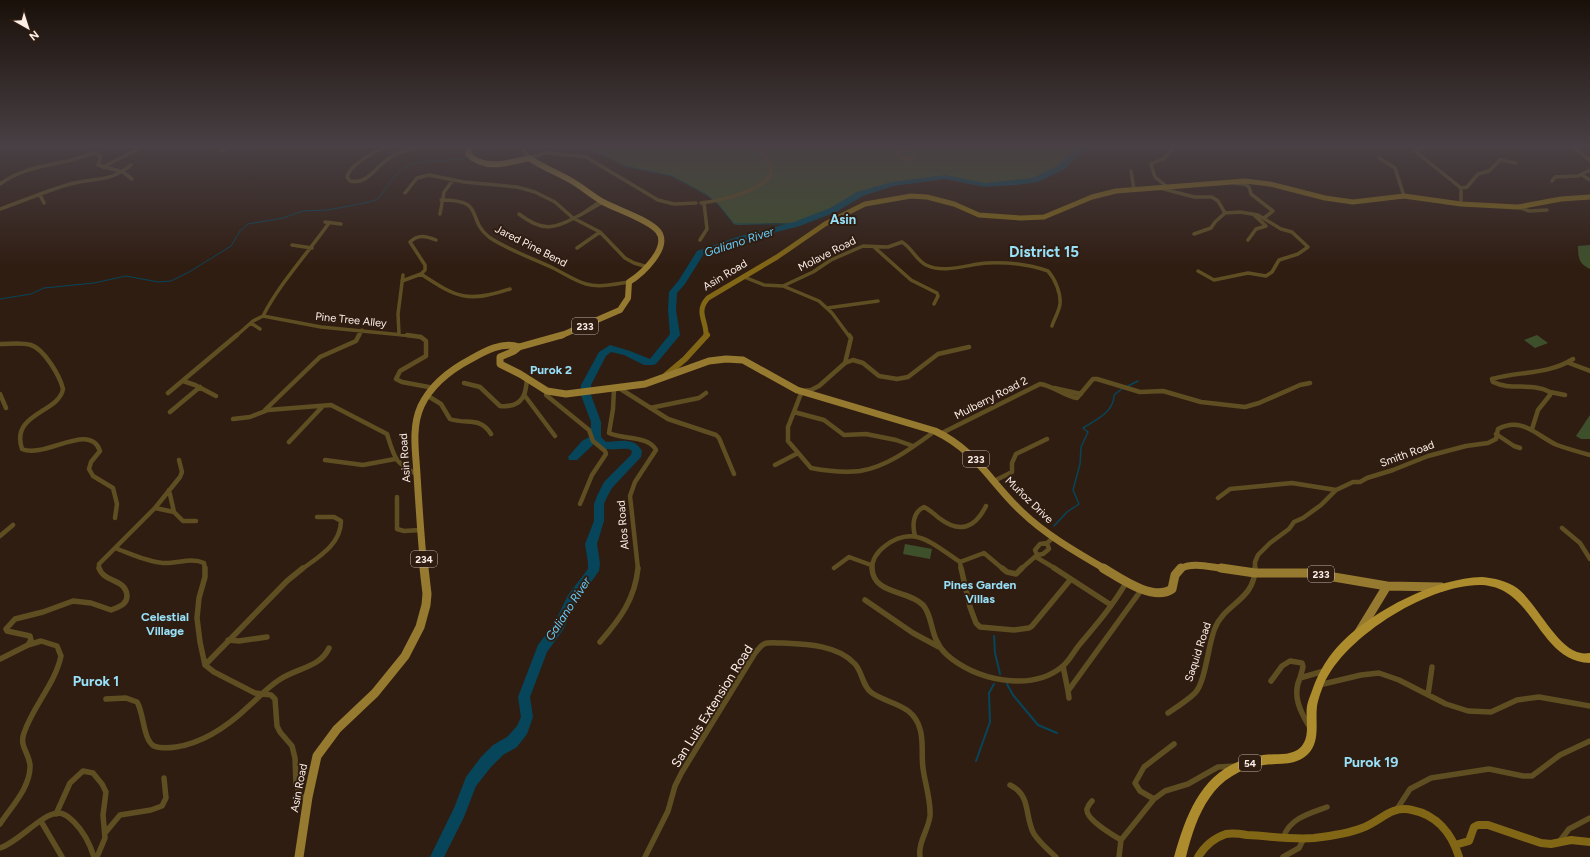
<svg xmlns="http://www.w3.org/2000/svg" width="1590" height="857" viewBox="0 0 1590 857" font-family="Figtree,sans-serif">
<rect width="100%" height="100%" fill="#301d12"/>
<path fill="#3e4f2b" d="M585,146h503l-16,10 -10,11 -27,13 -19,3 -31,2 -40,-8 -53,7 -32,10 -27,16 -36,14 -21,-1 -37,2 -5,-1 -16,-20 -11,-9 -35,-19 -47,-10z
M1590,245v24c-11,-5 -12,-11 -12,-23z
M1537,335l11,8 -13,5 -11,-8z
M1590,415v24h-9l-5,-3z
M905,544l27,5 -2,10 -27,-5z"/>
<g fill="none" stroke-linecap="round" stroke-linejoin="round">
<path stroke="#06455a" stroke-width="1" d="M585,146l40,20 47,10 35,19 11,9 16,20h63
M472,155l19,-9
M0,299l31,-5 13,-6 50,-5 32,-7 32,6 13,-1 18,-9 42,-26 9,-15 8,-7 35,-6 20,-7 25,-1 41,-8 9,-3 16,-22 10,-9 15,-6 43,-3 6,-2"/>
<path stroke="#06455a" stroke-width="1.5" d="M1126,387l12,-6
M1054,526l13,-14 12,-8 -6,-14 7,-26 1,-17 7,-15 -5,-4c13,-8 31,-16 31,-33l9,-7"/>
<path stroke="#06455a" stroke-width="2" d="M994,636l1,17 5,21
M1007,684l6,11 25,30 19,8
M976,761l14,-39 -1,-29 5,-9"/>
<path fill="#06455a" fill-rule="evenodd" d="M1083,146h9l-17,12 -10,11 -27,13 -22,3 -31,2 -40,-8 -52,7 -30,10 -27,16 -36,14 -54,14 -43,15 -18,29 -8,9 -1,17 4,25 -24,29 -3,1h-9l-20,-10 -13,-3 -5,4 -15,29v10l10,27v15l5,5c13,-1 29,-5 36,9l-1,6 -29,31 -5,9 -3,7v17l-7,23 3,19 -1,8 -23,32 -13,27 -16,22 -17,45 3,20 -6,17 -10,13 -14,8 -12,12 -15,19 -12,31 -20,40h-14l24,-49 12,-31 15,-20 12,-12 14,-8 10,-11 4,-9 -3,-20 20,-52 17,-23 13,-27 20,-26v-6l-3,-19 9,-23v-17l3,-8 7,-14 27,-27 1,-4 -3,-2c-13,-1 -24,4 -34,-6l-18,17h-8l-1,-3 14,-16 9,-5v-14l-10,-27v-10l18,-33 11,-7 20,6 20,8 20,-25 -2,-24 1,-18 10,-12 18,-29 43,-15 54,-14 36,-14 27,-16 35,-10 53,-7 40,8 48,-5 26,-13 10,-11z"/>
<path stroke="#5f4e22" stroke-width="3.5" d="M386,146c-11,6 -36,18 -39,31l3,4c19,4 26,-16 41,-24 12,-7 26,-10 39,-11
M521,146l8,12 17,-5
M1572,146l18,14
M1426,147l-11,4 46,37v16
M906,148l9,4v5l-7,2 -8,-3 -1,-5z
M221,151l10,-5
M549,153l37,4 72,43 16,4 22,-1
M1379,158l16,10 9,28
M103,167l33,-17 4,-4
M1131,171l3,18
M1582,175l8,5
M1552,181l3,-4 23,-1 12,-6
M1235,183c10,2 14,-1 16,11l22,17 -9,7
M0,184c22,-16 46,-18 72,-24 8,-2 16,-6 24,-7l5,3 -3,9 25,7 9,7
M1166,186l-11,-9 -4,-13 12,-5 13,-13
M1160,188l34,9h18l6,4 7,12
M1461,188l6,-1 11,-13 11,-3 11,-11 16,3
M405,193l12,-15 12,-3 35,7 53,5 18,5 20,10 18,16 27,14 25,26 9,5 14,4
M40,195l4,8
M441,200c46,0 24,18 48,37 17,12 45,22 64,31 10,5 22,13 33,16 14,4 29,0 43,-2
M601,201l-19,13 21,-12
M701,203c22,-3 50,-10 67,-24 9,-15 -4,-23 -14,-33
M1518,207l11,4 18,-1
M0,209c23,-8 46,-18 70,-25 25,-7 39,-1 61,-19
M440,214l4,-22 9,-12
M519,214c26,20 36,14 63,0
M325,222l16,2
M329,223c-22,31 -49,60 -66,93l58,11 92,9
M1194,234l17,-6 4,-6 10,-9 15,-1 18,3 23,14 11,3 16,15 -10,7 -19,6 -7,12 -6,4 -18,-3 -34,7 -16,-9
M700,240l7,-11 -3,-26
M1248,240l8,-11 10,-3 -13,-12
M292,245l20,3
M874,247l37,33 26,13 1,3 -4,8
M577,248l23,-16
M421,274l4,-4v-5l-15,-23c8,-8 16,-6 26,-2
M744,277l20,8 19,1 36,15 13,12 17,23
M402,281l19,-7c36,24 47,29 89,15
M783,286l30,-14 18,-12 32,-14 25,1 14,-5c10,6 14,18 24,23 18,9 43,-1 61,-2 21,-1 41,1 61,8 7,8 13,22 12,33 -1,8 -6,15 -8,22
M827,308l51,-7
M251,323l9,6
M399,334l-1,-20 5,-39
M236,336l17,-15 10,-5
M359,336l3,-6"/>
<path stroke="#5f4e22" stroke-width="4.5" d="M407,335l14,2 5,4v15l-26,15 -4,8 6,3 32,6
M849,335l2,3 -6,25 -26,23 -8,4 -9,1 -14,36v14l23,27c16,3 33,5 49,3 27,-4 53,-24 75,-40
M0,344c10,0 21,-2 31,1 13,4 29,31 32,44 -4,24 -53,24 -41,60 23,10 68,-28 78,2l-9,11 -2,7 4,7 20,12 4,16 -2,14
M845,363l8,-3 10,3 16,13 18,3 11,-2 30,-23 31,-7
M1569,363l21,8
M183,381l12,4 21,11
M464,383l16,4 20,19c4,1 8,0 13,-1 12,-4 13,-15 14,-26
M619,388l49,31 48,16 3,3 15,36
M1054,388l27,6
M614,389l-1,20 -4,24c14,7 39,2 47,17l-21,32 -5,14 8,73
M547,391l-1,4 43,35 4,11 12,10 1,3 -14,21 -12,29
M1550,392l15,3
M168,393l69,-58
M0,394l6,14
M428,396l13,8 9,15c17,6 30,-3 41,15
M525,396l30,40
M650,408l49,-10 7,-5
M265,410l55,-53 36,-16 3,-6
M170,412l30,-25
M794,412l30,8 20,15 22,-1 30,6 17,6
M233,419l17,-2 18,-7 63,-5 56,29c8,25 7,28 31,41
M1532,429l6,-19 12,-15v-3c-18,-10 -39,-1 -57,-10l-1,-3c27,-8 56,-4 81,-20
M942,433l98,-49c14,2 24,12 37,14l16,-19h4l43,13 23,-1 38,11 44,5 14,-4 41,-18 10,-2
M1496,434l18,12 6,2
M289,442l34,-36
M325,460l38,5 32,-6
M775,465l23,-12
M994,481l18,-9v-9l4,-9 31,-15
M169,490l5,22
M397,497v32l7,2 16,-1
M1218,498l12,-9 62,-6 44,7
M155,508l19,4 9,9h13
M1562,528l18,15 10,16
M0,536l13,-11
M915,536c-3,-11 -2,-24 9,-29 6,3 10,7 15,11 21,16 36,10 47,-12
M115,548c16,6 32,14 48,15 14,1 28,-6 41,0l1,6
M1037,555l-2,-5 5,-6 7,-1
M1036,557l20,12
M960,562l1,7
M834,568l15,-11 22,8
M99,569v-5l56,-56 25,-31 2,-5 -3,-12
M302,569c17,-12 39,-25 39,-48l-7,-4h-17
M872,569c0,-10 5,-17 13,-23 30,-23 50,0 75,16l24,-9 19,16
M1021,569l16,-14 6,-1 6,-5 -2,-6 6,-5
M1255,569v-7l3,-7 12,-12 19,-14 5,-7 9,-4 18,-13 15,-15 17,-8h7l7,-4 26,-8 35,-14 38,-10 22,-3 8,-4 2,-10c24,-13 39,7 59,16 11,4 22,7 33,10"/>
<path stroke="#5f4e22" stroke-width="5.5" d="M205,568v9l-6,21 -2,20 3,24 5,23 9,7 41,21 16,2 4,4 2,27 3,6 12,14 3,12 1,26 5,13h7
M872,568c1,27 37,22 51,37 11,12 6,33 23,49 28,26 85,39 117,12 7,-6 11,-15 17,-22 17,-20 34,-40 47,-63
M961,568l9,39 6,16 4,4 34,3 15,-2 3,-2 39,-47
M1002,568l5,4 9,2 6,-6
M1054,568l57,37
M865,600l48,33 26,14
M228,640l11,1 28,-4
M600,642c20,-23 35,-43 38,-74
M0,659l28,-14 3,-5 -1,-4 -23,-5 -1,-2 9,-10 28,-7 30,-11 18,2 20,7c7,-3 16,-5 16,-14 -1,-18 -23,-13 -28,-28
M205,665l82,-84 16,-13
M1063,666l5,25
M1300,678c-8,17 0,33 9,48
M1271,681l11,-15 8,-5 12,2 1,4 -3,11 24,-7
M1319,685l42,-10 18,-2 20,7 47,24 22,7 23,1 26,-12 22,-3 51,9
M1428,695l4,-28
M1069,698l-1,-7 74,-102
M106,699l20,-1 11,4c7,11 6,38 17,44 7,3 15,2 22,1 27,-4 53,-22 73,-41 10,-9 19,-19 30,-26 17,-12 41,-12 50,-32
M1168,713c9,-6 20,-13 27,-20 11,-12 13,-49 20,-65 10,-25 40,-28 40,-60
M1010,785c22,11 14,31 24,49 6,9 14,16 22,23
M1154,799l-14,-8 -5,-8 9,-16 30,-23
M1092,801c-2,2 -4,5 -5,8 -2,10 26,26 34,31
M1397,809l13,-20 21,-11 58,-9 34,7h9l28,-21 30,-14
M56,814l14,-31 13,-12 10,2 9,11 4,8 -3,23 2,23 -8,19
M42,823l20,34
M0,824c11,-17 31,-37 30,-59 -1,-12 -11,-19 -6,-32 9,-27 31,-49 37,-77l-4,-10 -16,-5 -13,4
M105,833l15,-18 31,-5 11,-4 4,-8 -2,-20
M1284,836c6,-18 27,-23 43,-29
M1559,842l10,-13 21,-11
M0,848c19,-6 41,-34 58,-35 7,0 12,5 16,9 10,10 16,22 20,35
M645,857l23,-46 7,-25 7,-14 73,-119c3,-3 5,-7 9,-9 4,-2 12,-1 18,-1 24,1 56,2 73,21 8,9 7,22 17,29 18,12 41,11 48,36 4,13 1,26 3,39 2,16 8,32 7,48 -2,15 -12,26 -10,41
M1119,857l2,-17 33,-41 11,-8 23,-7 30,-17 19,-1
M1283,857l16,-9 5,-10"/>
<path stroke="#816616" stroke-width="5" d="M706,336c1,-15 -11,-24 2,-38l69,-41 48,-33 40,-20 46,-8 16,1 27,7 25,11 42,3 23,-1 48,-20 24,-6 129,-10 25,3 55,14 28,4 51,-6 57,8 57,3 43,-8 29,-2"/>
<path stroke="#816616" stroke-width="6" d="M666,375l19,-16 22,-24"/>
<path stroke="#816616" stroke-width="8" d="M1455,845l14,-4 5,-14 4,-2h10l53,18 10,1 20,-4 19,2
M1198,857c6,-10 16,-19 28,-23 6,-1 15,0 21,1 23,1 45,5 67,3 17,-2 33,-4 48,-10 19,-7 29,-23 50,-18 25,5 40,24 47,47"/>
<path stroke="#967a30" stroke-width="6" d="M470,146l-2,8c16,17 41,9 61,4 13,9 27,14 41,22 11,6 21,15 33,22 13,7 46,18 55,29 13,16 -16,43 -29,51l-1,16 -8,12 -60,26"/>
<path stroke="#967a30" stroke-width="7" d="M519,347l43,-12
M519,347l-5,4 -14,6v7l20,10 27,17 19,3 79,-10 64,-23 17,-2 17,1 54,30 138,41c42,20 55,51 87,81 24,23 54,40 83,57
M424,569c-3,-31 -5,-62 -7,-94 -1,-22 -6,-47 4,-69 10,-21 29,-36 50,-47 14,-8 32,-18 48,-12
M1180,569c13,-8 33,-1 48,0"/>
<path stroke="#967a30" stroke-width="9" d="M1103,568c17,10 50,34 69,21l3,-14 6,-7
M1221,568l34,5h55l77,13 54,1
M1359,632l28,-46
M299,857l9,-60 9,-41 20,-27 38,-36 30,-37 15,-29 6,-22 1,-11 -3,-26"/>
<path fill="#ac8c2d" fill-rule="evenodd" d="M1482,577c12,1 25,4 35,11 20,15 40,61 64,65 3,1 6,0 9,0v10c-52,-2 -55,-75 -108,-78 -52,-2 -143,54 -160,104 -2,5 -4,11 -5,17 -2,17 4,36 -10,49 -12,11 -29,8 -43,10 -51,7 -67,48 -78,92h-12c14,-50 32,-94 89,-102 13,-2 28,2 38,-8 10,-11 4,-28 6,-41 1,-6 4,-12 6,-18 6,-17 16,-33 29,-46 32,-32 94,-64 140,-65z"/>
</g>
<linearGradient id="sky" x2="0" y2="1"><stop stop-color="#1a100a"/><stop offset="0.55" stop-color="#484044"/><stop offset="1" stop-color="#484044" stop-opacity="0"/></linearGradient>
<rect width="1590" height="266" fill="url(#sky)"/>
<g text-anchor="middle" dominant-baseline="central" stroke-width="4" stroke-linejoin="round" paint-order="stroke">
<g fill="#301d12" stroke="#bfb0a8" stroke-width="1">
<rect x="572" y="318" width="26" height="16" rx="3"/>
<rect x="963" y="451" width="26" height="16" rx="3"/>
<rect x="411" y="551" width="26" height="16" rx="3"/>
<rect x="1308" y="566" width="26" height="16" rx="3"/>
<rect x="1239" y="755" width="22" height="16" rx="3"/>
</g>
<g font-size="10" font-weight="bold" fill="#fcefe8">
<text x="585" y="326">233</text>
<text x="976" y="459">233</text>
<text x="424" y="559">234</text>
<text x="1321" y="574">233</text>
<text x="1250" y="763">54</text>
</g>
<g font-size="11" fill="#fcefe8" stroke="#301d12">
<text transform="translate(531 246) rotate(27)">Jared Pine Bend</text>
<text transform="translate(827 254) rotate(-27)">Molave Road</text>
<text transform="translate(725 275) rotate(-31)">Asin Road</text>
<text transform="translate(351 320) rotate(6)">Pine Tree Alley</text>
<text transform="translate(991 398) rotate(-27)">Mulberry Road 2</text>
<text transform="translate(1407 454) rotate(-20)">Smith Road</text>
<text transform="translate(405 458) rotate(-94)">Asin Road</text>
<text transform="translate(1029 500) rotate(44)">Muñoz Drive</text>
<text transform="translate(623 525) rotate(-95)">Alos Road</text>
<text transform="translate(1198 652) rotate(-72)">Saquid Road</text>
<text transform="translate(299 788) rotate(-79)">Asin Road</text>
</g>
<g font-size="12" font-style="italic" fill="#64cdf9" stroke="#301d12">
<text transform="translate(739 242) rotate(-18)">Galiano River</text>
<text transform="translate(568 609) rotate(-57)">Galiano River</text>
</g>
<g font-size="12" font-weight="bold" fill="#97e0f8" stroke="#301d12">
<text x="551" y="370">Purok 2</text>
<text x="980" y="585">Pines Garden<tspan x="980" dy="14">Villas</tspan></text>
<text x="165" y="617">Celestial<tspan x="165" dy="14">Village</tspan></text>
</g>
<g font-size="13" font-weight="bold" fill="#97e0f8" stroke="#301d12">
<text x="843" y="219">Asin</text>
</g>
<g font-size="13" fill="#fcefe8" stroke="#301d12">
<text transform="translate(712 706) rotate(-58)">San Luis Extension Road</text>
</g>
<g font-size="14" font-weight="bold" fill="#97e0f8" stroke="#301d12">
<text x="96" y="681">Purok 1</text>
<text x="1371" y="762">Purok 19</text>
</g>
<g font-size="15" font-weight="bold" fill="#97e0f8" stroke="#301d12">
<text x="1044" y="252">District 15</text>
</g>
</g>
<g transform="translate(28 28) rotate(141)" stroke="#301d12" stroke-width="3" paint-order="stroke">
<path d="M0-3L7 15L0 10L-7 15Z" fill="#fcefe8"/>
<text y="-6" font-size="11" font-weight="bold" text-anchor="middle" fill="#fcefe8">N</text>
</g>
</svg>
